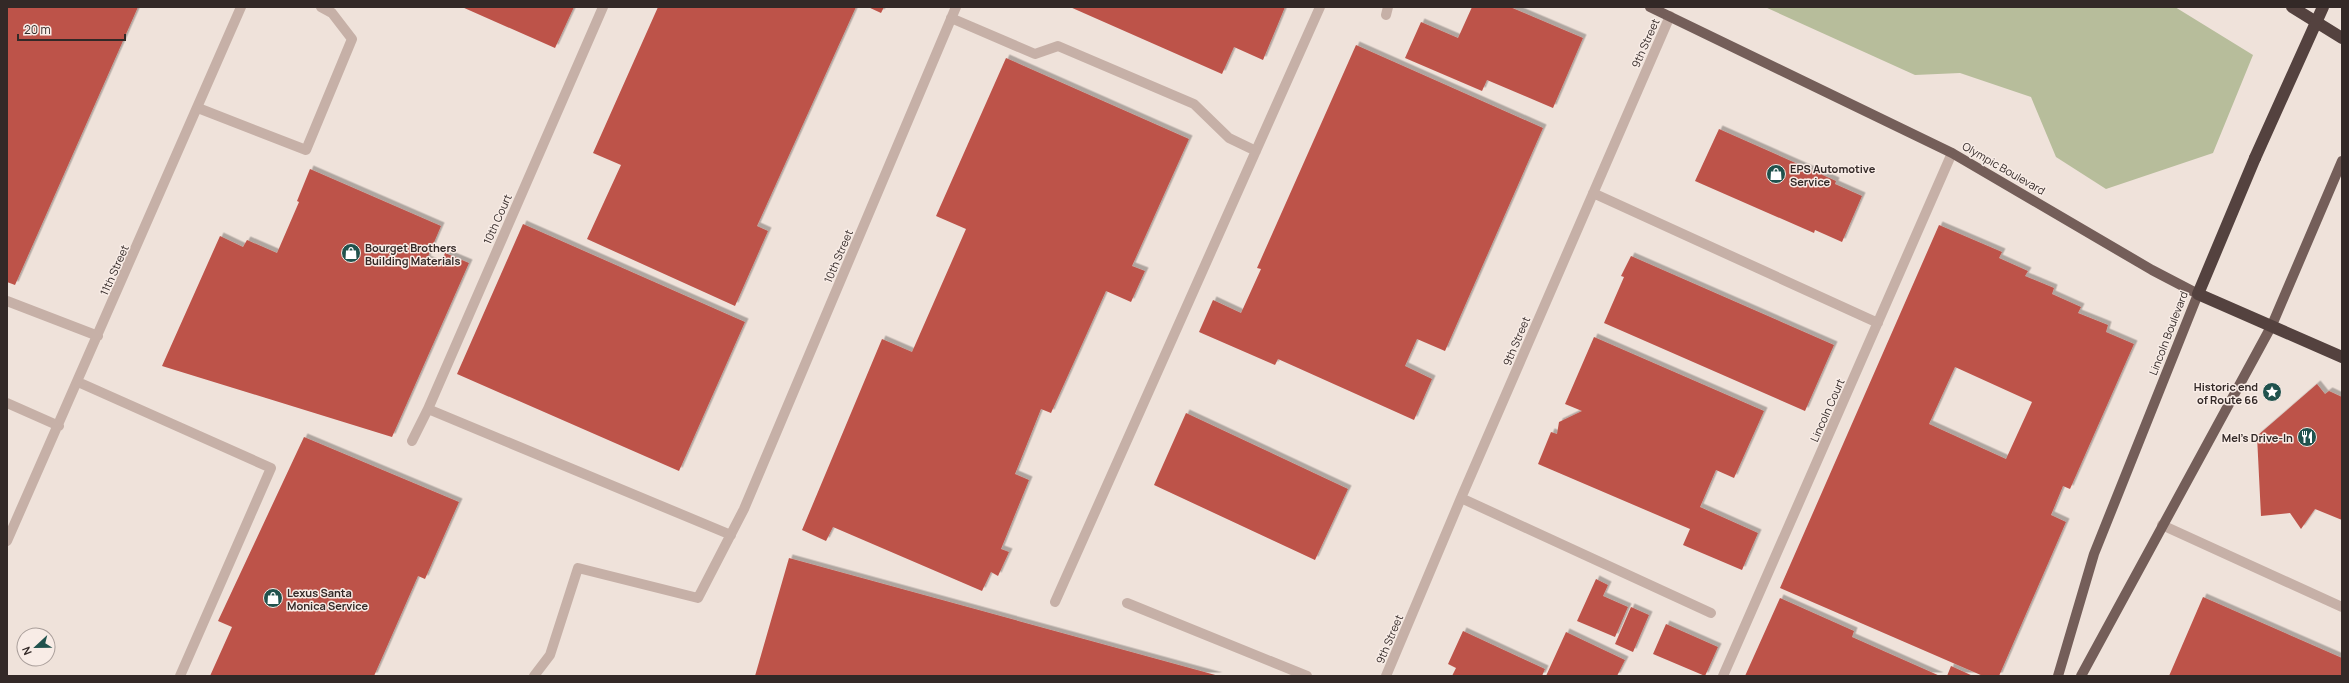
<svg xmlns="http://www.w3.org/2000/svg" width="2349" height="683" viewBox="0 0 2349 683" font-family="Manrope,sans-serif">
<defs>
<filter id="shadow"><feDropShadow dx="3.5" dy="-3.5" stdDeviation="0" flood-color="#0004"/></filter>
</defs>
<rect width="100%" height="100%" fill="#efe2da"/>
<path fill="#b7bd9b" d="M1765,7h410l78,48 -40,98 -107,36 -50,-32 -25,-60 -71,-24 -45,2z"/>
<path fill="#bd534a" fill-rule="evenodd" filter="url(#shadow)" d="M7,7h131l-123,278 -8,-3z
M462,7h112l-19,41z
M658,7h198l-99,219 11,5 -33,75 -148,-67 34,-74 -28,-12z
M868,7h16l-3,6z
M1070,7h215l-22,53 -29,-13 -12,27z
M1472,7h38l73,31 -30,70 -66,-28 -5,11 -77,-33 16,-36 37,16z
M1356,45l187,83 -98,223 -28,-12 -12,27 27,13 -18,41 -136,-61 -3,6 -76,-33 14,-32 28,13 20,-44 -4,-1z
M1006,58l183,81 -57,127 13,5 -14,31 -25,-11 -55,122 -10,-4 -26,65 14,6 -28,69 8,3 -11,24 -7,-4 -9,19 -149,-64 -7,14 -24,-11 80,-191 30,13 54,-123 -30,-13z
M1719,129l117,52 -1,3 27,12 -20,46 -27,-12 -1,3 -119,-52z
M310,169l131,57 -14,33 13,6 5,-12 24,10 -77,174 -230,-71 58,-130 23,11 4,-7 30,13 22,-51 -2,-1z
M523,224l222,98 -66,149 -222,-97z
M1939,225l63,27 -3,6 29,13 -3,5 29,12 -2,6 29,13 -3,6 30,12 -2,7 28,12 -64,145 -7,-3 -12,29 15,7 -67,154h-16l-203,-88zM1955,367l77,35 -26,57 -77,-35z
M1631,256l203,89 -29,66 -201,-88 20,-46 -3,-1z
M1594,337l170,74 -30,67 -18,-8 -16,37 58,26 -16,37 -59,-25 7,-16 -152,-65 13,-32 6,2 2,-12 23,-11 -17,-7z
M2317,384l8,10 4,-3 13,6v123l-27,-11 -14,20 -11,-16 -29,3 -4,-80z
M1186,413l162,76 -33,71 -161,-75z
M304,437l155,65 -34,77 -7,-3 -44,100h-164l22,-49 -14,-6z
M789,558l430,118h-464z
M1596,579l12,6 -5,11 25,11 -13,30 -38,-16z
M2203,597l139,61v18h-173z
M1780,598l74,33 -2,6 88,39h-195z
M1631,607l18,8 -16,37 -18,-8z
M1666,624l52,23 -13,29 -52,-22z
M1463,631l82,38 -3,7h-90l4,-8 -8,-4z
M1566,632l59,28 -8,16h-71z
M1951,666l22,10h-26z"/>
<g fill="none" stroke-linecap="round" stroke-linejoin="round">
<path stroke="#c6b0a7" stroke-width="10" d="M1386,15l2,-8
M951,18l84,36 23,-8 136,58 35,34 27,13
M198,108l108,42 46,-111 -20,-26 -11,-6
M1593,193l285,130
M7,301l91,35
M78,382l193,86 -91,208
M7,403l52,23
M428,409l303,126
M412,441l16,-32 175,-402
M1461,498l250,115
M2162,525l180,82
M7,541l234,-534
M1055,602l265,-595
M1127,603l180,73
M534,676l16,-21 28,-87 120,30 46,-89 212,-502
M1386,676l75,-178 209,-482
M1723,676l229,-523"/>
<path stroke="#745e59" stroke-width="10" d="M1650,7l302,146 200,117 46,24 -104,260 -36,122
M2081,676l191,-351 70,-164"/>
<path stroke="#54423f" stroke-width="12" d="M2292,7l50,31
M2255,158l-57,136 144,63"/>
<path stroke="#54423f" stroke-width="12" d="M2255,158l68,-151"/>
</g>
<defs>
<g id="shop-disc" transform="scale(1)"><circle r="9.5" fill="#20524d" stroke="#f8ece6"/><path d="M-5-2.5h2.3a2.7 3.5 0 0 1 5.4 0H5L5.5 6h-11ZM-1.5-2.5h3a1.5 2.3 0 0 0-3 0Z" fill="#fff"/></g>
<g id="sight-disc" transform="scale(1)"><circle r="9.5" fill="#20524d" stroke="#f8ece6"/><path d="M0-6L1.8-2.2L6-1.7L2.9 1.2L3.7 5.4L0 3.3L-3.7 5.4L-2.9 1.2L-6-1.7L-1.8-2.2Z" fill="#fff"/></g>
<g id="restaurant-disc" transform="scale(1)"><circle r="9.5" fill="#20524d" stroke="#f8ece6"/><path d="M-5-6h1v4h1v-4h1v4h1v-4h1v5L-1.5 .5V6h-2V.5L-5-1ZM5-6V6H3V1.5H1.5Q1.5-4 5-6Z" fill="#fff"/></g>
</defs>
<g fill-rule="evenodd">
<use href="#shop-disc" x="1776" y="174"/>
<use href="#shop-disc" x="351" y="253"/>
<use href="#sight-disc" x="2272" y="392"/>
<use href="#restaurant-disc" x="2307" y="437"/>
<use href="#shop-disc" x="273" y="598"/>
</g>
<g text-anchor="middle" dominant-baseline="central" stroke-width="3" stroke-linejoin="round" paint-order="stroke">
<g font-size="11" fill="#332927" stroke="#f8ece6">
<text transform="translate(1645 43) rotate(-66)">9th Street</text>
<text transform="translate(2004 168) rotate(30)">Olympic Boulevard</text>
<text transform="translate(497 219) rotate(-66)">10th Court</text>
<text transform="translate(838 256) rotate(-67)">10th Street</text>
<text transform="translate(114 270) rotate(-66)">11th Street</text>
<text transform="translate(2168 333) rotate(-69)">Lincoln Boulevard</text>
<text transform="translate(1516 341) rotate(-67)">9th Street</text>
<text transform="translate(1827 410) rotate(-66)">Lincoln Court</text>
<text transform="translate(1389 639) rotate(-67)">9th Street</text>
</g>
<g font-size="11" font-weight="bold" fill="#332927" stroke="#f8ece6" text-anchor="start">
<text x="1790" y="168">EPS Automotive<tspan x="1790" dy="13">Service</tspan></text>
<text x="365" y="247">Bourget Brothers<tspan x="365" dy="13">Building Materials</tspan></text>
<text x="2258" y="386" text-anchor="end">Historic end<tspan x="2258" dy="13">of Route 66</tspan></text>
<text x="2293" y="437" text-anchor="end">Mel's Drive-In</text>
<text x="287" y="592">Lexus Santa<tspan x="287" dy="13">Monica Service</tspan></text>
</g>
</g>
<rect width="2349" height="683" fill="none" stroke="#332927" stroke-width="16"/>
<g transform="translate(36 647) rotate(248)"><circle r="19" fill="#f8ece6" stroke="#a99e9a"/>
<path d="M0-3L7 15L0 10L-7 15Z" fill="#20524d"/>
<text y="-6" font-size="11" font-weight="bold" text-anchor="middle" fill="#332927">N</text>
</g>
<path d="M18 34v6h107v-6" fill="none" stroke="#332927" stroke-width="2"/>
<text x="24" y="34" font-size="12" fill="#332927" stroke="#f8ece6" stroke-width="3" paint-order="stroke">20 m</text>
</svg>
